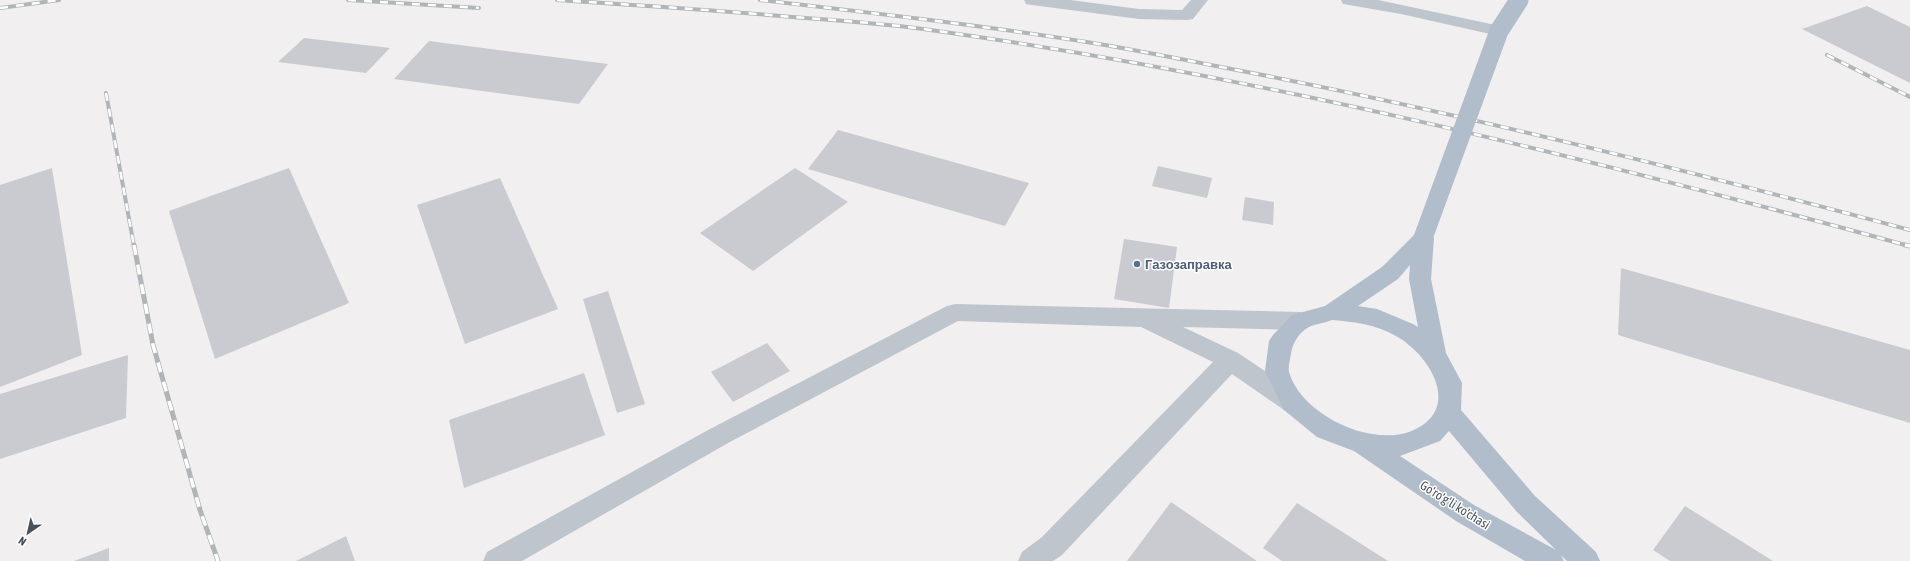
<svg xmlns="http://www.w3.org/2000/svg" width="1910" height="561" viewBox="0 0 1910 561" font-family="'Asap Condensed',sans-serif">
<rect width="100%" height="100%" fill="#f1efef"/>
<path fill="#c9cbd1" d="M1867,6l43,21v56l-108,-54z
M304,38l86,10 -24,25 -88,-11z
M429,41l179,23 -29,40 -185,-25z
M838,130l191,53 -24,43 -197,-57z
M1158,166l54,12 -5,20 -55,-12z
M52,168l30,187 -82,32v-202z
M289,168l60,135 -134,56 -46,-148z
M795,168l53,34 -95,69 -53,-38z
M500,178l58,131 -93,35 -48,-139z
M1245,197l29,5 -1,23 -31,-5z
M1124,239l53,8 -8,61 -55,-9z
M1621,268l289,82v73l-292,-88z
M608,291l37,113 -28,9 -34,-114z
M767,343l23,28 -57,31 -22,-30z
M128,355l-2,63 -126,41v-65z
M584,373l21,62 -141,53 -15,-68z
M1171,502l86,59h-130z
M1297,503l91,58h-106l-19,-13z
M1685,506l88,55h-103l-17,-11z
M346,536l9,25h-59z
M109,548v13h-35z"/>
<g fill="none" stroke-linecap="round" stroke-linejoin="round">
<path fill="#bec5cc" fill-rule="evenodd" d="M1024,0h46l69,9 43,1 9,-10h17l-15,19 -6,1 -48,-1 -107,-14 -6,-1z
M1341,0h37l127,27 3,4 -3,4 -6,1 -98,-22 -52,-9 -6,-1z
M955,304l345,8 8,3 3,6 -3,6 -8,3 -117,-3 55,26 64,43 3,7 -3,7 -9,3 -9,-3 -52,-36 -170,181 -9,6h-35l4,-9 20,-15 171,-175 -72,-35 -183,-6 -230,122 -206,118h-39l4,-9 223,-123 237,-123z"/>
<path fill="#b1bdcb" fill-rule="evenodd" d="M1423,231l7,2 4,5 -3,41 15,74 16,30 -1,27 74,86 61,56 4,9h-33l-6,-6 3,6h-39l-69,-40 -102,-70 -37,-14 -33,-27 -19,-39 4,-30 4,-6 19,-20 33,-9 57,-39 34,-34zM1410,265l-1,14 9,48 -5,-3 -36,-15 -19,-3 40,-27zM1332,320c23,2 43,4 64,16 37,21 67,76 13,96 -41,14 -108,-18 -120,-60 -1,-5 1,-13 2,-18 1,-10 8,-22 18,-27 6,-3 16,-4 23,-7zM1449,431l68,81 39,38 -82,-45 -74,-49 40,-15z"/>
<g stroke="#b1b4b8" stroke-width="4">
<path id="rail-far1" d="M348,0l131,8
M557,0c78,5 157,10 235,17 43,3 87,6 131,12 334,46 661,128 986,217
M760,0c113,13 227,26 339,44 41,7 82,15 122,23 232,44 460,102 689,163
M0,8l59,-8
M1827,55l83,42
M106,93l28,153"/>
</g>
<g stroke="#b1b4b8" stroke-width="5">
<path id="rail" d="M134,245l19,100 47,165 18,51
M1905,245l5,1"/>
</g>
<use href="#rail-far1" stroke="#fff" stroke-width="2.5" stroke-dasharray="8" stroke-linecap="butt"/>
<use href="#rail" stroke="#fff" stroke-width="3.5" stroke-dasharray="10" stroke-linecap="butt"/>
<path stroke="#b1bdcb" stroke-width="19" d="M1423,238l76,-207 20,-31"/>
</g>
<circle fill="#5c6f8a" stroke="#fff" stroke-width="1.5" cx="1137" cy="264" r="4"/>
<g text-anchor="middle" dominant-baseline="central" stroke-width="3" stroke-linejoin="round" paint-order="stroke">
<g font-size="13" font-weight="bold" fill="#4e5e75" stroke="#fff" text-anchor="start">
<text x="1145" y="264">Газозаправка</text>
</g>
<g font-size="13" fill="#48515a" stroke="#fff">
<text transform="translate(1455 505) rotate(32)">Go'ro'g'li ko'chasi</text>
</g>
</g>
<g transform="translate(28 533) rotate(214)" stroke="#ffffff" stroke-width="3" paint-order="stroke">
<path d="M0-3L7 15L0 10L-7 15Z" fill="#48515a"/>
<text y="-6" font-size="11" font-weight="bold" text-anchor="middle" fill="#48515a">N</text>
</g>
</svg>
